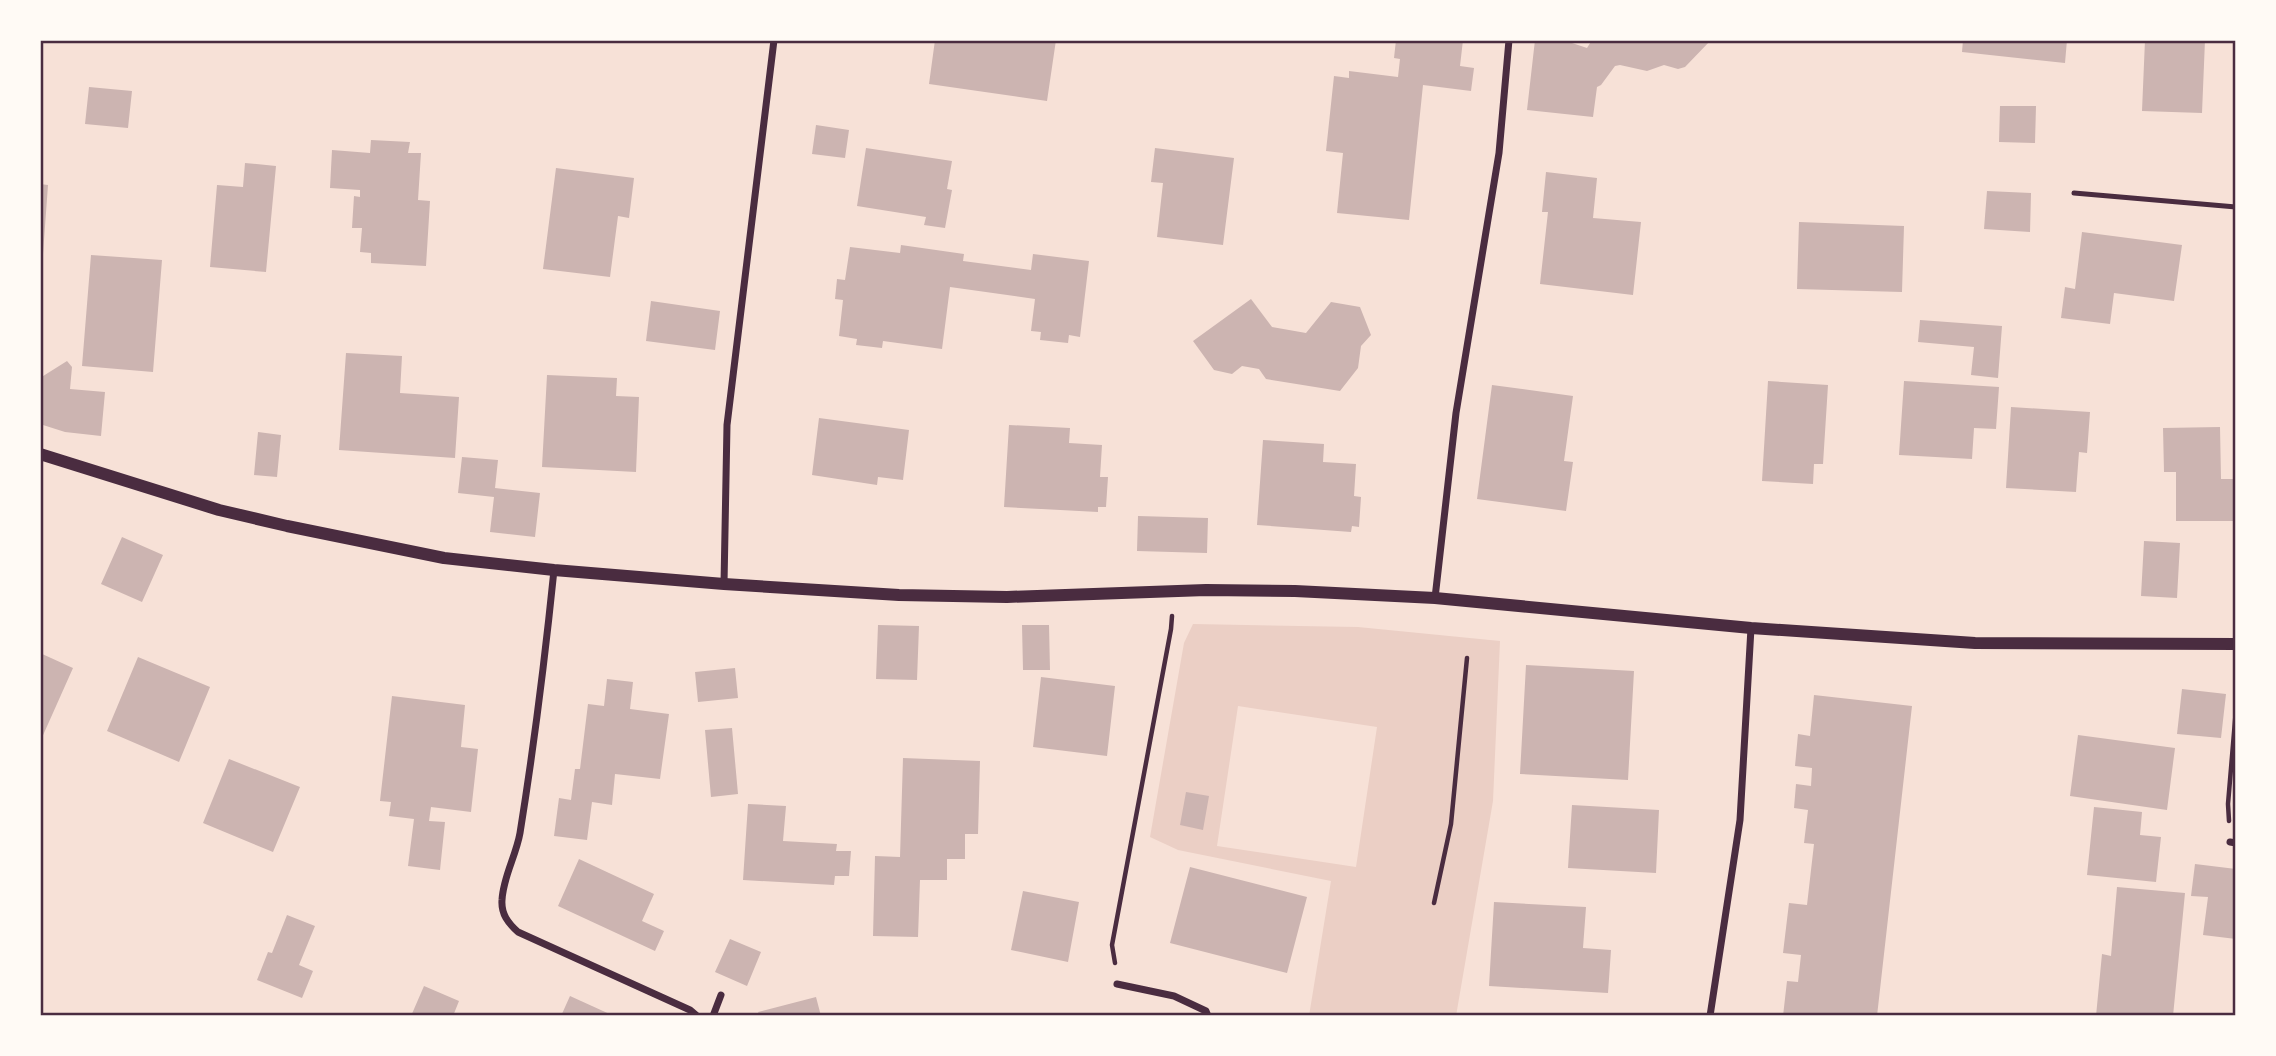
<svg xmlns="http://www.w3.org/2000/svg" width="2276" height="1056" viewBox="0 0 2276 1056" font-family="'Sofia Sans Condensed',sans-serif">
<rect width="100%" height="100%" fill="#f7e1d7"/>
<path fill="#ebcfc5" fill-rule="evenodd" d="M1193,624l165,3 142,14 -7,160 -37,215h-147l22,-135 -153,-31 -28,-13 34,-194zM1238,706l139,21 -21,140 -139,-21z"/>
<path fill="#ccb4b1" d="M935,40h121l-9,61 -118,-17z
M1396,40h67l-3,26 14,2 -3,23 -48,-6 -14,135 -72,-7 6,-60 -17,-2 8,-75 15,2v-7l49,6 2,-18 -6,-1z
M1535,40h28l24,8 5,-8h119l-26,27 -7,2 -14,-4 -17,6 -27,-6 -5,1 -14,19 -4,2 -4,30 -66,-7z
M1963,40h104l-2,23 -103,-11z
M2145,40h60l-3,73 -60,-2z
M89,87l43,4 -4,37 -43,-4z
M2000,106h36l-1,37 -36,-1z
M816,125l33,5 -4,28 -33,-4z
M371,140l39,2 -2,11h13l-3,47 12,1 -4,65 -55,-3v-10l-11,-1 2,-24h-10l2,-32 6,1v-7l-30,-2 2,-38 38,3z
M866,148l86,13 -5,28 5,1 -7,38 -21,-3 2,-8 -69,-11z
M1155,148l79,10 -11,87 -66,-8 6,-54 -12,-1z
M245,163l31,3 -10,106 -56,-5 7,-82 26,2z
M556,168l78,10 -5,40 -11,-2 -8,61 -67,-8z
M1546,172l51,6 -4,40 48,4 -8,73 -93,-11 8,-72h-6z
M40,184l8,1 -6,83h-2z
M1987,191l44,2 -1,39 -46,-3z
M1799,222l105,4 -2,66 -105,-3z
M2082,232l100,13 -8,56 -60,-8 -4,31 -49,-6 4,-31 10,2z
M901,245l63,9 -1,7 68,9 2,-16 56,7 -9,76 -11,-2 -1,8 -28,-3 1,-8 -10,-1 4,-32 -85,-12 -8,62 -59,-8 -1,7 -26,-3 1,-6 -18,-3 4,-36 -8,-1 2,-20 8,1 5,-33 50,6z
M91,255l71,5 -9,112 -71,-6z
M1251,299l21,28 34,6 25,-31 29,5 11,28 -10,11 -3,22 -18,23 -74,-12 -7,-10 -17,-3 -10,8 -18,-4 -21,-29z
M651,301l69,10 -5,39 -69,-9z
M1920,320l82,6 -4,52 -27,-3 3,-28 -56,-5z
M346,353l56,3 -2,37 59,4 -4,61 -116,-8z
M67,361l5,6 -2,22 35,3 -4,44 -36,-4 -22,-7 -3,-4v-43z
M547,375l70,3 -1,18 23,1 -3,75 -94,-5z
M1768,381l60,4 -5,79h-9l-1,20 -51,-3z
M1904,381l95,6 -3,42 -22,-1 -2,31 -73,-4z
M1492,385l81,11 -9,65 9,1 -7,49 -89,-12z
M2011,407l79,5 -3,41 -8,-1 -3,40 -70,-4z
M819,418l90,12 -6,50 -25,-3 -1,8 -65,-10z
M1009,425l61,3 -1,15 33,2 -2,32h8l-2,30h-8v5l-94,-5z
M2220,427l1,52h13l1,42h-59v-49h-12l-1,-44z
M258,432l23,3 -4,42 -23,-2z
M1263,440l61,4 -1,18 33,2 -2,32 7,1 -2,30 -7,-1 -1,6 -94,-7z
M462,457l36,3 -3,28 45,5 -5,44 -45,-5 4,-35 -36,-4z
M1138,516l70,2 -1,35 -70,-2z
M122,537l41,18 -21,47 -41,-18z
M2144,541l36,2 -3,55 -36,-2z
M878,625l41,1 -2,54 -41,-1z
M1022,625h27l1,45h-27z
M40,653l33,15 -33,74z
M138,657l72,30 -31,75 -72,-31z
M1526,665l108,6 -6,109 -108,-6z
M735,668l3,30 -40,4 -3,-30z
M1041,677l74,9 -8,70 -74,-9z
M607,679l26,3 -3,27 39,5 -9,65 -45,-5 -3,31 -20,-3 -5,38 -33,-4 5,-38 12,2 4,-31h5l8,-65 16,2z
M2182,689l44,5 -5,44 -44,-4z
M1814,695l98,11 -35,310h-94l4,-35 11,1 3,-27 -18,-2 6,-50 18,2 7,-61 -10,-1 4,-33 -14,-2 2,-24 15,2 1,-18 -17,-2 3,-32 12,2z
M392,696l73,9 -4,42 17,2 -7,63 -40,-5 -2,14 16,1 -5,48 -32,-4 6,-47 -25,-3 2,-14 -11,-1z
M732,728l6,66 -27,3 -6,-67z
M2078,735l97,13 -8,62 -97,-14z
M903,758l77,3 -2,73h-13v25h-18v21h-27l-2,57 -45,-1 2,-80 25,1z
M229,759l71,28 -27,65 -70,-29z
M1186,792l23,4 -6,34 -23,-5z
M748,804l38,2 -3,35 54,3 -1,7h15l-2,25h-14l-1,9 -91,-5z
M1572,805l87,5 -3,63 -88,-5z
M2094,807l48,5 -2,23 21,2 -5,45 -69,-7z
M579,859l75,35 -12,27 22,10 -9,20 -97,-45z
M2195,864l41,5 -3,31 3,1v38l-33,-4 5,-38 -17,-1z
M1190,867l117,30 -20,76 -117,-30z
M2117,887l68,6 -12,123h-77l6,-62 9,2z
M1023,891l56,11 -11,60 -57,-12z
M1494,902l92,5 -3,41 28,2 -3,43 -119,-7z
M287,915l28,11 -16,39 14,6 -11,27 -45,-18 11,-28 4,1z
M730,939l31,13 -14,34 -32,-14z
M424,986l35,15 -6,15h-42z
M570,996l44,20h-53z
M816,997l5,19h-61l-2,-4z"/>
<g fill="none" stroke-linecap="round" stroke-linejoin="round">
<path stroke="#4a2c40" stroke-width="4.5" d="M2229,821l-1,-17 8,-95
M1434,903l17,-79 16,-166
M1115,963l-3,-18 59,-316 1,-13"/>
<path stroke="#4a2c40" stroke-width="5" d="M2074,193l162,14"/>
<path stroke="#4a2c40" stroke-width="7" d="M554,570c-9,88 -20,176 -34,263 -4,23 -17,44 -18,67 -1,14 6,23 16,32l172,78 7,6
M724,584l3,-159 47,-385
M1435,598l21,-185 43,-260 10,-113
M2230,842l6,1
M1117,984l57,12 32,15 2,5
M713,1016l8,-21
M1710,1016l30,-196 11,-192"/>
<path stroke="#4a2c40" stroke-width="12" d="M40,454l179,56 68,16 157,32 110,12 170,14 175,11 108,2 199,-7 89,1 140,7 316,30 224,15 261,1"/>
</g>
<rect width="2276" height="1056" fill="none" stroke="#fffaf5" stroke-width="84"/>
<rect x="42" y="42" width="2192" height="972" fill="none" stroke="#4a2c40" stroke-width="2.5"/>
</svg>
